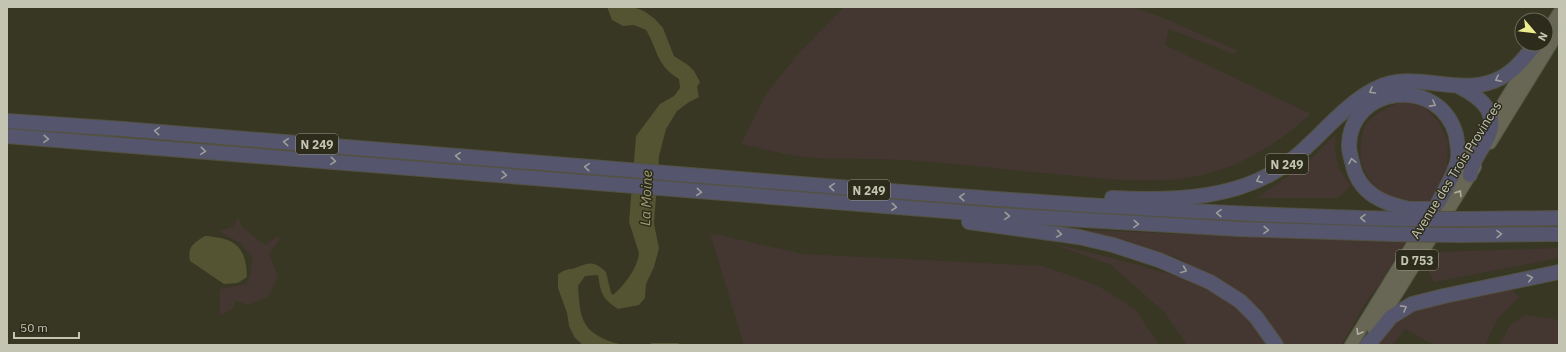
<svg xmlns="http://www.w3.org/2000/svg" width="1566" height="352" viewBox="0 0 1566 352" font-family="'IBM Plex Sans',sans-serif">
<rect width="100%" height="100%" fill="#373724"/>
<path fill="#443630" d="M844,7h289l36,13 69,31 -4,3 -65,-25 -4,16 146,69c-31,27 -61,48 -101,59 -39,11 -83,8 -123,4 -53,-4 -105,-11 -157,-15 -37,-4 -75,-2 -112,-4 -24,-1 -53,-9 -77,-14l24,-48 31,-40z
M1403,101l22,6 14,16 9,17 -1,28 -14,28 -53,88 -14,18 -25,43h-59l-22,-36 -35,-26 -48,-25 -94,-28 311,12 18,-38c-30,-5 -56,-28 -51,-61 1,-5 1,-13 4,-17 11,-15 22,-18 38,-25z
M1336,134l-1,14 3,19 13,19 -13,12h-81l47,-33z
M238,217l4,10 23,18 13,-9 2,4 -11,14 9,22 -10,21 -20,8 -12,-4 -5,9 -11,6v-27l27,-5 3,-9 3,-18 -13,-14 -22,-12 16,-4z
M710,233l93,21 240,12 54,19 38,24 24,36h-415z
M1050,243l55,13 86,24 44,23 29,34 4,8h-81l-23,-33 -53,-47z
M1559,248v10l-125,24 -8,-16 14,-14z
M1510,288l9,9 -22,23 -12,25h-51l-29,-16 -12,16h-19l28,-33z
M1525,315l30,4 4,2v24h-60l11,-20z"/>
<path fill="#545332" d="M607,7h26l11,4 11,8 8,9 11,28 14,9 6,6 6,11 -3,5 2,10 -10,5 -12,9 -11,18 -7,27 -5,68 5,24 -5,19 -8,17 -1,14 -6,7 -21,4c-16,-11 -17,-15 -20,-34l-13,1 -7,10c1,12 1,29 8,39 7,11 26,18 38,20h-41l-8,-7 -6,-12 -2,-13 -9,-25v-13c5,-6 10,-5 17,-7 14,-5 18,-8 31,4l5,21 2,2c11,-9 25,-28 26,-42l-10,-31 7,-86 24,-32 14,-8 6,-8 -1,-9c-23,-14 -21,-29 -33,-49l-12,-5 -11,1 -11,-6z
M205,236c30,2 41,10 42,41l-9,6 -14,1 -34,-23c-3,-15 4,-18 15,-25z
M653,343h25l3,2h-37z"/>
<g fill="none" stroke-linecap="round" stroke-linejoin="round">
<g stroke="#545443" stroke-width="14">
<path id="major" d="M1546,34l13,-21
M1488,128l45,-73
M1490,143l69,-112
M1453,184l20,-32
M1374,330l101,-163
M1351,345l81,-132"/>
</g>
<g stroke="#535242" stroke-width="16">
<path id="highway" d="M1460,87c20,10 39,25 28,50 -6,13 -16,23 -18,38
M7,121l116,8c209,17 419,34 629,51 217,18 433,34 650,39
M7,136l991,79 241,14 154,5
M1112,198c62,3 132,2 182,-40 26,-21 51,-54 81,-69 37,-20 80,7 119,-8 13,-5 23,-14 31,-24 4,-4 7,-10 12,-13
M1410,209c-26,-5 -50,-15 -57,-43 -1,-6 -4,-14 -4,-20 1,-61 91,-71 107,-11 1,8 3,16 2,24 -3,15 -13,30 -20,44
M1469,219l90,-1
M969,222l110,15 34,8 46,15 51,22 30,19 16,16 20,28
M1460,235l99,-1
M1367,345l6,-6 18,-22 21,-13 32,-8 115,-24"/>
</g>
<use href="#major" stroke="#686755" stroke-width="12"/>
<use href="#highway" stroke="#55556d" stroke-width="14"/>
<g stroke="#535242" stroke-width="16" stroke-linecap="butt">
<path id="highway-bridge" d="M1410,209h21
M1402,219h67
M1393,234l67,1"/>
</g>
<use href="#highway-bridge" stroke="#55556d" stroke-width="14"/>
</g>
<defs><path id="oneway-chevron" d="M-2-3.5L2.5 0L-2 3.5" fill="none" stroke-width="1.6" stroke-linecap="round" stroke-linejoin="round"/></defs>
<g stroke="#9d9d9a">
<use href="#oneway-chevron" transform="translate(1498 79) rotate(154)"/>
<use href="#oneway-chevron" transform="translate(1372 91) rotate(150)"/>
<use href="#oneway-chevron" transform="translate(1433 104) rotate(29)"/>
<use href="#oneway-chevron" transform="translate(157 131) rotate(-175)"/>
<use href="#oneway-chevron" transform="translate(46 139) rotate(4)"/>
<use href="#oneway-chevron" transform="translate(286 142) rotate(-175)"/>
<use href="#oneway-chevron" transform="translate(203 151) rotate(5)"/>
<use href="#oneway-chevron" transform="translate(458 156) rotate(-175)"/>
<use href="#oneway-chevron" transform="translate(333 161) rotate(5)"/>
<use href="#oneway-chevron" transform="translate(1352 161) rotate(-102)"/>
<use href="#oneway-chevron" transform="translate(587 167) rotate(-175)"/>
<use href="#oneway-chevron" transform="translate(504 175) rotate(5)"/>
<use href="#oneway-chevron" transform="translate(1259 180) rotate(156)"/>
<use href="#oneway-chevron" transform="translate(832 187) rotate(-175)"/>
<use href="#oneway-chevron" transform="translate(699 192) rotate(5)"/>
<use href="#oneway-chevron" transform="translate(962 197) rotate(-176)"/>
<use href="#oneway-chevron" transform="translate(894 207) rotate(5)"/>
<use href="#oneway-chevron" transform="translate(1219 213) rotate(-178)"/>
<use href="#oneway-chevron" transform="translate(1007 216) rotate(4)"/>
<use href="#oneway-chevron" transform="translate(1363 218) rotate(-179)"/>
<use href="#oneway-chevron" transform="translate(1136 224) rotate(3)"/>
<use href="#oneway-chevron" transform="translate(1266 230) rotate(2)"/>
<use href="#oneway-chevron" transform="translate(1059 234) rotate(9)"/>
<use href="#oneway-chevron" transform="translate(1499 234) rotate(-1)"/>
<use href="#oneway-chevron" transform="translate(1184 270) rotate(23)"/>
<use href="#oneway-chevron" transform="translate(1530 278) rotate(-12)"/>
<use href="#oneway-chevron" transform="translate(1404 308) rotate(-29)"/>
</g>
<g stroke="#b2b19f">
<use href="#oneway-chevron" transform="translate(1459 193) rotate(-58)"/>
<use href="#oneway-chevron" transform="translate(1359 332) rotate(121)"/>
</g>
<g text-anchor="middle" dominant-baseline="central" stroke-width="3" stroke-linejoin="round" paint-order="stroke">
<g fill="#2d2c1c" stroke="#979685" stroke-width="1">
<rect x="296" y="134" width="42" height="20" rx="3"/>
<rect x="1266" y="154" width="42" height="20" rx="3"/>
<rect x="848" y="180" width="42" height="20" rx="3"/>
<rect x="1396" y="250" width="42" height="20" rx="3"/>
</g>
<g font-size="12" font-weight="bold" fill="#c4c4b2">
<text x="317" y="144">N 249</text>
<text x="1287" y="164">N 249</text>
<text x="869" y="190">N 249</text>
<text x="1417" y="260">D 753</text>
</g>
<g font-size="13" fill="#c4c4b2" stroke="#2d2c1c">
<text transform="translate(1456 170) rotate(-58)">Avenue des Trois Provinces</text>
</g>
<g font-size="14" font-style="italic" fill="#a09e6f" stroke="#2d2c1c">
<text transform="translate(646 198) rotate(-88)">La Moine</text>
</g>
</g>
<rect width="1566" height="352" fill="none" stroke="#c4c4b2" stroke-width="16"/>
<g transform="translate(1534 32) rotate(118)"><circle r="19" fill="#2d2c1c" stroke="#696958"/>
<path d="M0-3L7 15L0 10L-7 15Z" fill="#eded8f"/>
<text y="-6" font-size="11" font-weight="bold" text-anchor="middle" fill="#c4c4b2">N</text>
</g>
<path d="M14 332v6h65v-6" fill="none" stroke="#c4c4b2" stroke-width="2"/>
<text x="20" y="332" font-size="12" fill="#c4c4b2" stroke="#2d2c1c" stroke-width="3" paint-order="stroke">50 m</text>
</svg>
